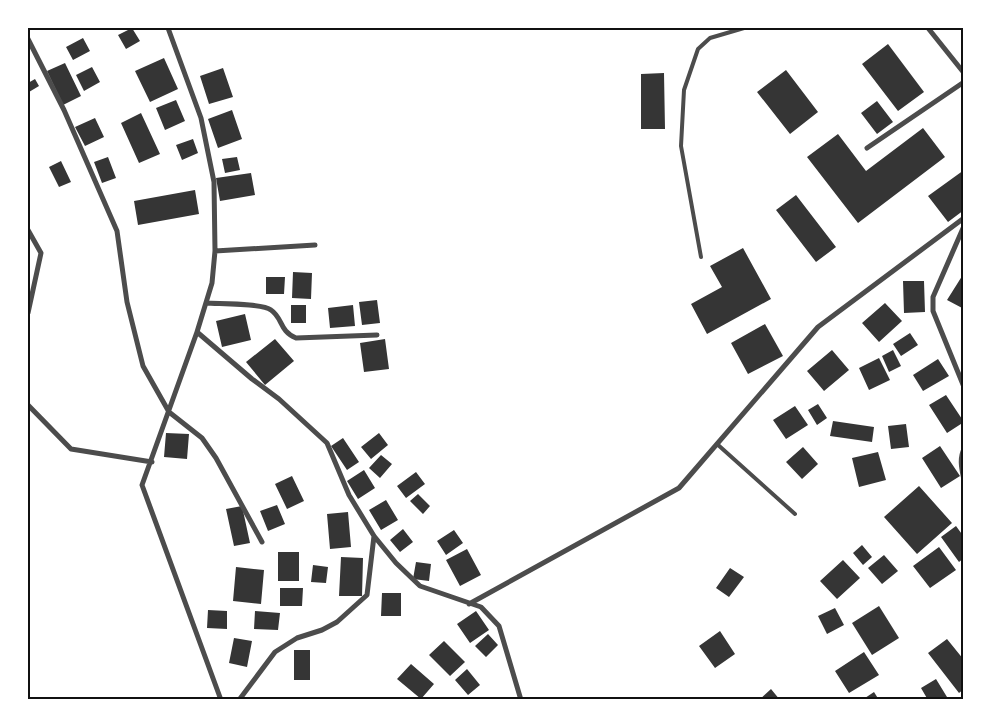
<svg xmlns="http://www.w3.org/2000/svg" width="991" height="727" viewBox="0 0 991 727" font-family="Rubik,sans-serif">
<rect width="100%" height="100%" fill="#fff"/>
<path fill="#353535" d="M132,28l8,13 -14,8 -8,-14z
M83,38l7,13 -17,9 -7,-13z
M888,44l36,48 -26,19 -36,-47z
M164,58l14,31 -28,13 -15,-31z
M65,63l16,33 -18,9 -16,-34z
M92,67l8,15 -16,9 -8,-16z
M223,68l10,29 -24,7 -9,-28z
M786,70l32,42 -28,22 -33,-42z
M664,73l1,56h-24v-55z
M35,79l4,7 -10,6 -1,-9z
M176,100l9,21 -20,9 -9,-22z
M877,101l16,21 -16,12 -16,-21z
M232,110l10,29 -24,9 -10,-29z
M141,113l19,41 -21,9 -18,-40z
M95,118l9,19 -19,9 -10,-19z
M923,128l22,29 -87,66 -51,-66 31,-23 28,37z
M193,139l5,14 -16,7 -6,-15z
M108,157l8,21 -14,5 -8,-21z
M237,157l3,13 -15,3 -3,-14z
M61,161l10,21 -12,5 -10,-20z
M964,170v40l-16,12 -20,-26z
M251,173l4,22 -35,6 -4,-23z
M195,190l4,24 -61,11 -4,-24z
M796,195l40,52 -20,15 -40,-52z
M743,248l28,51 -64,35 -16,-30 31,-17 -12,-21z
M293,272l19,1 -1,26 -19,-1z
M964,273v36l-17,-9z
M266,277h19l-1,17h-18z
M903,281h21l1,31 -21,1z
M377,300l3,23 -18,2 -3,-23z
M885,303l17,18 -23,21 -17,-19z
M291,305h15v18h-15z
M353,305l2,21 -25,2 -2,-20z
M245,314l6,26 -29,7 -6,-26z
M765,324l18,32 -35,18 -17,-31z
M910,333l8,12 -17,11 -8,-12z
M275,339l19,22 -29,24 -19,-23z
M385,339l4,30 -25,3 -4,-29z
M832,350l17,20 -25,21 -17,-20z
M893,350l8,16 -12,6 -7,-16z
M879,358l11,22 -21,10 -10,-22z
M938,359l11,17 -26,15 -10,-16z
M946,395l18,27 -17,11 -18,-28z
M818,404l9,14 -10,7 -9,-15z
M795,406l13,19 -22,14 -13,-19z
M833,421l41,6 -2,15 -42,-6z
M906,424l3,23 -18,2 -3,-23z
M166,433l23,1 -2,25 -23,-2z
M379,433l9,12 -17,14 -10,-12z
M343,438l16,24 -12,8 -16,-24z
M940,446l20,30 -19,12 -19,-30z
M803,447l15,17 -16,15 -16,-17z
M878,452l8,28 -27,7 -7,-29z
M381,455l11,9 -12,14 -11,-10z
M364,470l11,18 -17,11 -11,-18z
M416,472l9,12 -19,14 -9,-12z
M292,476l12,25 -17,8 -12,-25z
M919,486l33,37 -35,31 -33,-37z
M418,494l12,12 -7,8 -13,-13z
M386,500l12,20 -17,10 -12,-20z
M277,505l8,19 -17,7 -8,-20z
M242,506l8,37 -16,3 -8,-37z
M348,512l3,35 -21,2 -3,-35z
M956,526l8,11v21l-5,4 -18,-25z
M403,529l10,13 -13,10 -10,-12z
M454,530l9,13 -17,12 -9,-14z
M862,545l10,12 -9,8 -10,-12z
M939,547l17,23 -26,18 -17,-22z
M467,549l14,26 -21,11 -14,-26z
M278,552h21v29h-21z
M884,555l14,16 -16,13 -14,-16z
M341,557l22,1 -1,38h-23z
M843,560l17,18 -23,21 -17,-18z
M416,562l15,2 -2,17 -16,-2z
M313,565l15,2 -2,16 -15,-1z
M236,567l28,3 -3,34 -28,-3z
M730,568l14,9 -15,20 -13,-9z
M280,588h23l-1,18h-22z
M382,593h19v23h-20z
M879,606l20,32 -27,17 -20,-32z
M835,608l9,17 -17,9 -9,-18z
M208,610l19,1v18l-20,-1z
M255,611l25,2 -2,17 -24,-1z
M476,611l13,19 -19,13 -13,-19z
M720,631l15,23 -20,14 -16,-22z
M488,634l10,11 -12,12 -11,-11z
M234,638l18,3 -5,26 -18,-4z
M947,639l17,21v29l-5,4 -31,-40z
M444,641l21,21 -15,14 -21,-21z
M294,650h16v30h-16z
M864,652l15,23 -30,18 -14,-22z
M411,664l23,20 -13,15 -24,-20z
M467,669l13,16 -12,10 -13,-15z
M936,679l11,18 -4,3h-15l-7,-12z
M771,689l9,11h-21z
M874,692l5,8h-17z"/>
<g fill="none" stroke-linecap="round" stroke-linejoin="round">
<path stroke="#4c4c4c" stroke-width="4" d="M701,257l-20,-111 3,-56 14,-41 12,-11 34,-10
M717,444l78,70"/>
<path stroke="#4c4c4c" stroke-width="5" d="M168,28l33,90 13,64 1,69 -3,32 -15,49 55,47 27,20 48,44 22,52 25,41 22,27 24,23 61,21 18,19 22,74
M928,28l36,45
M28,39l36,71 53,121 10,71 16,64 26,46 33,26 14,20 46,84
M867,148l97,-66
M964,226l-31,71v14l31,76
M28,230l13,23 -13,60
M215,251l100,-6
M206,303c13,1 56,0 65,7 12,8 8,21 25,28l81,-3
M197,332l-55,153 79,215
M28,405l43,44 81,13
M964,449c-5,10 -2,21 0,31
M964,500v17
M469,604l210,-116 139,-161 146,-109
M239,700l36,-48 22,-14 25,-8 15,-8 30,-27 7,-59"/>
</g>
<rect width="991" height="727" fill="none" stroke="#ffffff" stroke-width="58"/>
<rect x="29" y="29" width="933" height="669" fill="none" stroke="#111" stroke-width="2"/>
</svg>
